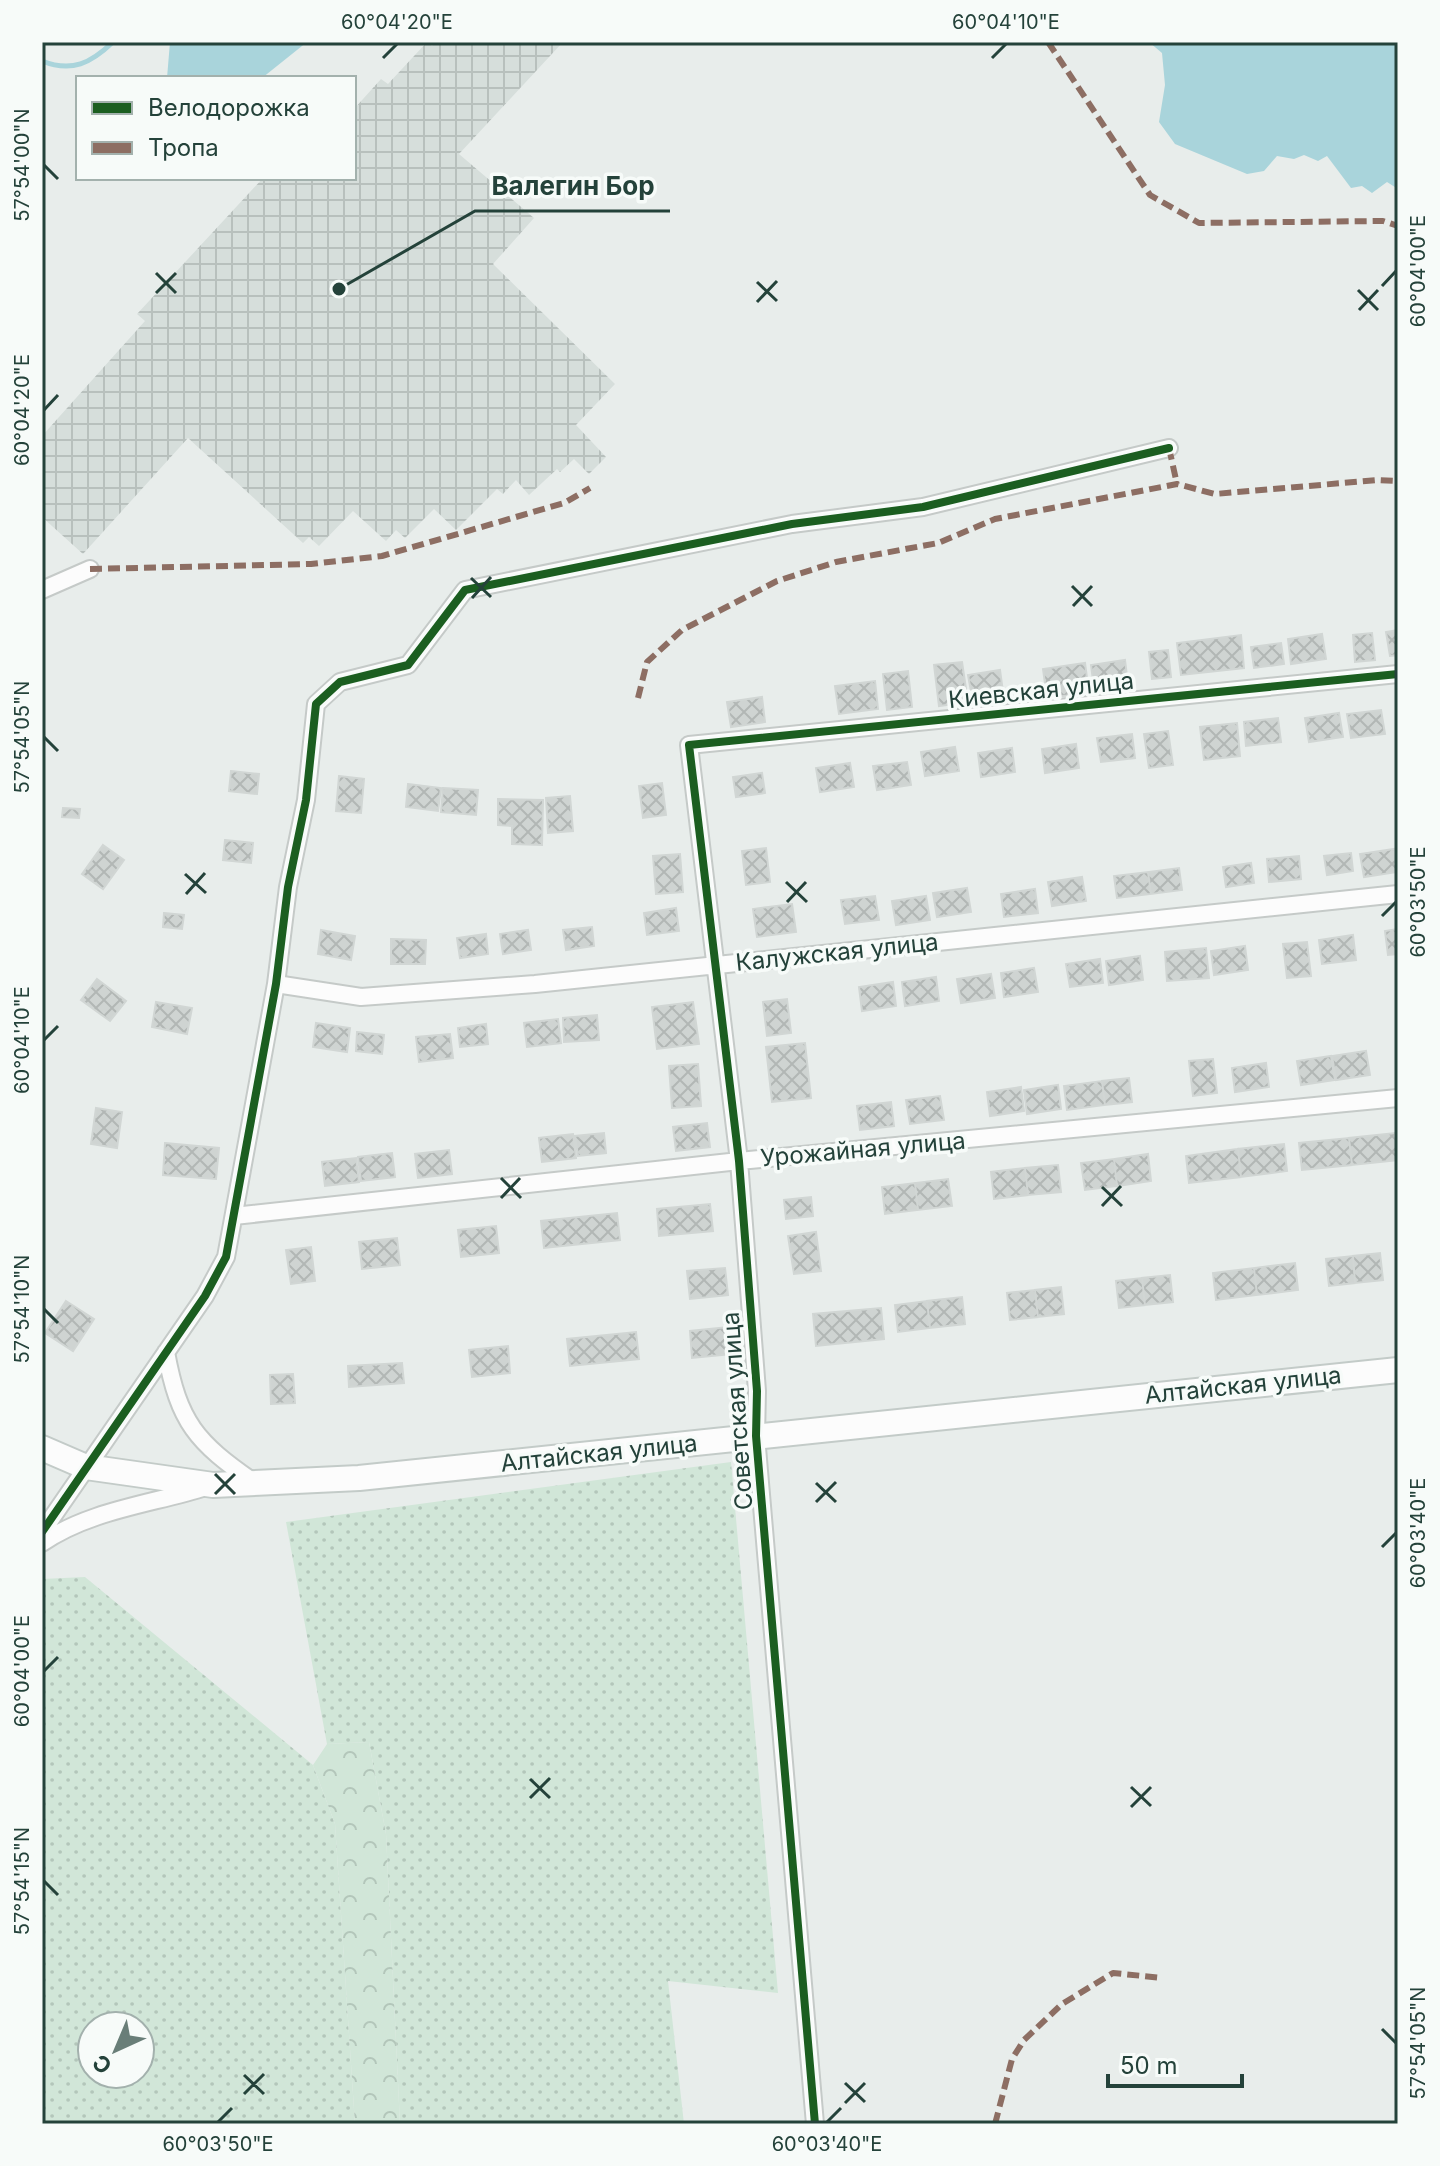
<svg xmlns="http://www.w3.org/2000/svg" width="1440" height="2166" viewBox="0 0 1440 2166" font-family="Inter,sans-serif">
<defs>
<pattern id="industrial-grid" width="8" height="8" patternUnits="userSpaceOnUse" patternTransform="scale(2)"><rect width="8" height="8" fill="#d6dedb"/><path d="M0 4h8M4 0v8" fill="none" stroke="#b8c0bd"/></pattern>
<pattern id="grass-dots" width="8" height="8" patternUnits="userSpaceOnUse" patternTransform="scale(2)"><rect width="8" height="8" fill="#d1e6d8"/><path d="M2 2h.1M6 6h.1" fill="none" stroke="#b3c6ba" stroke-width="1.8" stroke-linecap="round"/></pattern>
<pattern id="forest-crowns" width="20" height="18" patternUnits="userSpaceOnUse" patternTransform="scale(2)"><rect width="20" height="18" fill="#d1e6d8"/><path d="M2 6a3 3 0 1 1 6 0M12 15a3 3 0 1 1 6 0" fill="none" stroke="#b3c6ba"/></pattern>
<pattern id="building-cross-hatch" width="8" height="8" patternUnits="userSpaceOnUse" patternTransform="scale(2)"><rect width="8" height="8" fill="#cfd4d2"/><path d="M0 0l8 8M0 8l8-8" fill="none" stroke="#b2b7b5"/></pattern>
</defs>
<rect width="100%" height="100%" fill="#e8edeb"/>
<path fill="url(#industrial-grid)" d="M427,42l5,4 4,-4h127l-104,112 75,64 -41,46 122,120 -39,41 30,32 -17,17 -15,-15 -14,13 -3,-3 -28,26 -13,-15 -13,14 -6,-5 -41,41 -22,-21 -29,29 -9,-8 -10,11 -33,-30 -34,35 -10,-9 -6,6 -115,-105 -105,116 -41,-37v-81l103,-115 -8,-7 126,-136h91v-69l27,-30 7,5z"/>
<path fill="url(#grass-dots)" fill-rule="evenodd" d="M731,1462l47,531 -110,-12 16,143h-284l-14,-290 -17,-92 -42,2 -41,-222z
M85,1577l228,188 22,59 20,300h-313v-545zM92,2026h48v48h-48z"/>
<path fill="url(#forest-crowns)" d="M369,1742l17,92 14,290h-45l-20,-300 -22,-59 14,-21z"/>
<path fill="#a9d4db" d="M170,42h137l-45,36h-95z
M1149,42h249v147l-11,-7 -15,11 -10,-7 -11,2 -24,-32 -9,5 -14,-6 -10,4 -17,-3 -13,15 -17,3 -72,-30 -16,-22 6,-37 -3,-32z"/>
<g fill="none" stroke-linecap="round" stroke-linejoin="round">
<path stroke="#a9d4db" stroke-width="5" d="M42,61c30,12 49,2 71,-19"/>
</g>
<path fill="url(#building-cross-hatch)" stroke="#d1d6d4" stroke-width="2" d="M1398,630v25l-8,1 -4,-24z
M1372,633l3,27 -20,2 -2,-27z
M1322,634l4,25 -35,5 -3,-25z
M1241,635l3,33 -63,7 -4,-32z
M1281,643l3,21 -30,4 -3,-21z
M1168,650l3,27 -19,2 -3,-27z
M1125,660l3,24 -34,4 -3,-23z
M962,662l6,40 -29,4 -5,-41z
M1085,663l4,30 -42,5 -4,-29z
M1000,670l3,22 -31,5 -4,-22z
M908,671l4,36 -25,3 -4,-36z
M875,681l3,28 -39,5 -4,-28z
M762,697l3,25 -34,5 -4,-25z
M1381,710l4,24 -34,4 -4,-24z
M1339,713l4,24 -34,5 -4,-24z
M1278,718l3,24 -35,4 -2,-24z
M1237,723l3,33 -36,4 -4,-33z
M1168,731l5,34 -24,3 -5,-34z
M1132,734l3,24 -34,4 -4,-24z
M1076,744l3,24 -34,5 -3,-24z
M955,747l4,24 -34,5 -4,-24z
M1012,748l3,24 -34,5 -3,-24z
M907,762l4,23 -34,5 -4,-24z
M850,763l4,24 -34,5 -4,-24z
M231,771l28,3 -2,20 -28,-3z
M762,773l3,20 -29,4 -3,-20z
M339,776l25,3 -3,34 -25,-2z
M662,783l4,32 -23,3 -4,-32z
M408,784l33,4 -3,23 -32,-4z
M443,788l35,2 -2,25 -35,-3z
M570,796l3,35 -25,2 -2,-35z
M498,799l45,1 -1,45 -30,-1v-18l-14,-1z
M63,808l17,1 -1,9 -17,-1z
M225,840l28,3 -2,20 -28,-3z
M103,845l21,15 -21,29 -21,-15z
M766,848l4,34 -24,3 -4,-34z
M1394,849l3,23 -33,5 -4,-23z
M1351,853l2,18 -26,4 -3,-19z
M680,854l3,38 -27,2 -3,-38z
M1299,856l2,23 -32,3 -2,-23z
M1251,863l3,20 -28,4 -3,-20z
M1179,868l3,22 -31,4 -3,-22z
M1148,872l3,22 -34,4 -3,-22z
M1082,877l4,24 -34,5 -4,-24z
M967,888l4,24 -34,5 -4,-24z
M1035,889l3,24 -34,4 -3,-23z
M875,896l4,24 -34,4 -4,-24z
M926,896l4,24 -34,5 -4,-24z
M792,904l4,28 -39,5 -4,-28z
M676,908l3,23 -32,4 -3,-22z
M164,913l20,2 -2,14 -19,-2z
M592,927l2,19 -28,4 -3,-20z
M1398,929v25l-10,1 -3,-24z
M321,930l34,6 -4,24 -33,-6z
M528,930l3,20 -28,4 -3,-20z
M486,934l2,20 -28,4 -3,-20z
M1353,935l3,25 -34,4 -3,-24z
M391,939l35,1 -1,24h-34z
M1307,942l4,34 -24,2 -4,-34z
M1245,946l3,24 -34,5 -3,-24z
M1206,948l3,30 -42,3 -2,-29z
M1140,956l3,24 -34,5 -3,-24z
M1100,959l3,24 -33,4 -4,-23z
M1034,968l4,24 -34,5 -3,-24z
M991,974l4,24 -34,5 -4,-24z
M936,977l3,24 -34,5 -3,-24z
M97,979l29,22 -16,20 -29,-21z
M893,982l3,24 -34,5 -3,-24z
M787,999l4,34 -24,3 -4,-34z
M156,1002l36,6 -5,26 -35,-7z
M693,1002l6,42 -42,5 -5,-42z
M597,1015l2,25 -35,2 -1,-24z
M558,1019l3,24 -34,4 -3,-24z
M316,1023l34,5 -3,24 -34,-5z
M486,1024l2,20 -28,3 -2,-19z
M357,1032l27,3 -2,19 -26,-3z
M450,1034l3,24 -34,4 -3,-25z
M805,1043l6,55 -39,4 -6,-55z
M1366,1051l4,24 -34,5 -4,-24z
M1331,1056l4,24 -34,5 -4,-24z
M1213,1059l4,34 -24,3 -4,-35z
M1266,1063l3,24 -34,5 -3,-24z
M698,1064l3,42 -29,2 -3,-42z
M1129,1078l3,24 -27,3 -3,-24z
M1102,1081l3,24 -38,5 -3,-24z
M1058,1085l3,24 -34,5 -3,-24z
M1021,1087l3,24 -34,5 -3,-24z
M940,1096l4,24 -34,4 -4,-24z
M891,1102l3,24 -34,4 -3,-24z
M96,1108l26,4 -5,36 -26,-4z
M707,1123l3,24 -34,4 -3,-24z
M604,1133l2,20 -28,3 -3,-20z
M1395,1133l3,27 -46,5 -3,-27z
M573,1134l3,24 -34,4 -3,-24z
M1349,1138l3,27 -50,5 -3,-27z
M165,1143l54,5 -3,31 -53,-4z
M1284,1144l3,27 -46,6 -3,-28z
M1238,1149l3,28 -52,6 -3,-27z
M449,1150l3,24 -34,4 -3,-24z
M392,1153l3,24 -34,4 -3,-24z
M1148,1154l3,27 -34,5 -3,-27z
M356,1158l3,24 -34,4 -3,-24z
M1114,1159l3,27 -32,4 -4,-27z
M1058,1165l3,27 -33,3 -3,-27z
M1025,1168l3,27 -34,4 -3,-27z
M948,1179l4,27 -34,4 -3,-27z
M915,1183l3,27 -33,4 -3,-27z
M811,1197l2,19 -27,3 -2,-19z
M710,1204l3,27 -54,5 -2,-27z
M617,1213l3,27 -76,8 -3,-27z
M496,1226l3,27 -38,4 -3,-27z
M816,1232l5,39 -27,3 -6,-38z
M397,1238l3,27 -38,4 -3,-27z
M311,1247l4,34 -24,3 -5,-34z
M1380,1253l3,27 -28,3 -2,-27z
M1353,1256l2,27 -26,3 -3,-27z
M1295,1263l3,27 -41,5 -3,-27z
M725,1268l3,27 -38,4 -3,-28z
M1254,1268l3,27 -41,5 -3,-27z
M1170,1275l3,27 -28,3 -3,-27z
M1142,1278l3,27 -26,3 -3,-27z
M1061,1287l3,27 -26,3 -3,-27z
M1035,1290l3,27 -28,3 -3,-27z
M962,1297l3,27 -35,4 -3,-27z
M66,1301l28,18 -21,32 -28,-18z
M927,1301l3,27 -32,4 -3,-27z
M881,1308l3,31 -68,7 -3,-32z
M728,1327l3,27 -39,4 -2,-27z
M636,1332l3,27 -69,7 -3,-27z
M508,1346l2,27 -38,4 -3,-27z
M402,1363l2,20 -55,4 -1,-21z
M293,1374l2,29 -24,1 -1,-29z"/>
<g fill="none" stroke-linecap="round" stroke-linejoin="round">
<g stroke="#c5cac8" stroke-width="20">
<path id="street" d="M42,590l48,-21
M276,984l85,13 174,-13 863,-90
M234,1216l505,-55 659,-63
M166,1352c13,71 30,90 89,131
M42,1532l163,-236 21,-39 50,-273 12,-97 18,-87 10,-96 24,-22 68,-17 57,-75 327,-66 131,-17 246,-59
M42,1543c48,-33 110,-39 164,-56
M815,2124l-59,-688 1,-45 -18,-230 -50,-416 709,-71"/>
</g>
<g stroke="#c3cbc8" stroke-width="28">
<path id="secondary" d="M42,1448l44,19 127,18 146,-7 1039,-108"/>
</g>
<use href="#street" stroke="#fcfcfc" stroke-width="16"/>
<use href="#secondary" stroke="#fcfcfc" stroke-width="24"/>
<path stroke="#8d6e63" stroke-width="6" stroke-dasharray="12 6" stroke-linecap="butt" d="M1048,42l102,153 49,28 184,-2 15,5
M1169,448l8,36
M90,569l221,-5 71,-8 182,-53 26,-15
M638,698l9,-36 35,-32 95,-49 59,-19 102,-19 57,-24 182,-35 38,10 163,-14 20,1
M995,2124l17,-65 12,-19 38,-36 51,-31 50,5"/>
<g stroke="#f7fbf9" stroke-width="13">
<path id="cycleway" d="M42,1532l163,-236 21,-39 50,-273 12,-97 18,-87 10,-96 24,-22 68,-17 57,-75 327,-66 131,-17 246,-59
M815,2124l-59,-688 1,-45 -18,-230 -50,-416 709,-71"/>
</g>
<use href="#cycleway" stroke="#1b5e20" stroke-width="8"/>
</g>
<path fill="none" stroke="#24423a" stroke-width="3" d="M383,58l14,-14M992,58l14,-14M44,165l14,14M156,273l20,20M757,282l20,19M1382,286l14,-15M1358,290l20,20M156,293l20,-20M757,302l20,-21M1359,310l19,-20M44,410l14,-15M471,578l20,19M1072,586l20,20M472,598l19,-21M1073,606l19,-20M44,737l14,14M185,874l21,19M786,882l21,20M186,894l19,-21M787,902l19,-20M1382,916l14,-14M44,1040l14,-14M501,1178l20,20M1102,1187l20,19M501,1198l19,-20M1102,1206l19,-20M44,1309l14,14M215,1474l20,20M816,1483l20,19M215,1494l20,-20M816,1502l20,-20M1382,1547l14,-14M44,1671l14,-14M530,1779l20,19M1131,1787l20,19M530,1798l20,-20M1131,1807l20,-20M44,1881l14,14M1382,2029l14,14M244,2075l20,19M845,2083l20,19M244,2094l20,-20M845,2103l20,-20M218,2122l14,-14M827,2122l14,-14"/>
<g text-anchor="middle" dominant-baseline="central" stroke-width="7" stroke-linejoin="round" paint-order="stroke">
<g font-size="24" fill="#24423a" stroke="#f7fbf9">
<text transform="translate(1041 690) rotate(-6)">Киевская улица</text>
<text transform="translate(837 952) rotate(-6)">Калужская улица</text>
<text transform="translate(863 1149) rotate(-5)">Урожайная улица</text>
<text transform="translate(1243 1385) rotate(-6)">Алтайская улица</text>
<text transform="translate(737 1411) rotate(-94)">Советская улица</text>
<text transform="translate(599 1453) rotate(-6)">Алтайская улица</text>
</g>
</g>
<path fill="none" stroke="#24423a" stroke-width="3" d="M339 289L475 211H670"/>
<circle fill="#24423a" stroke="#f7fbf9" stroke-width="3" cx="339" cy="289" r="8"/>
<g font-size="26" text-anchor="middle" font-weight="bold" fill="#24423a" stroke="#f7fbf9" stroke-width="7" stroke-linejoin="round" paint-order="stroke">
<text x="573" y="195">Валегин Бор</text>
</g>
<rect width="1440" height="2166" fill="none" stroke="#f7fbf9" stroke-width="88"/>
<rect x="76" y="76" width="280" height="104" fill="#f7fbf9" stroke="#a3b1ad" stroke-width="2"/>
<rect x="92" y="102" width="40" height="12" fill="#1b5e20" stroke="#a3b1ad" stroke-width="2"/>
<text x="148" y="116" font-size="24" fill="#24423a">Велодорожка</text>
<rect x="92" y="142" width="40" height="12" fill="#8d6e63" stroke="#a3b1ad" stroke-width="2"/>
<text x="148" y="156" font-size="24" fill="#24423a">Тропа</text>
<g transform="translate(116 2050) rotate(224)"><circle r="38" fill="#f7fbf9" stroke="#a3b1ad" stroke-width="2"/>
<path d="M0-6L14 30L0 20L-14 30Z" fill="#697e78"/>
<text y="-12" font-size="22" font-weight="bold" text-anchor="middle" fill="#24423a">С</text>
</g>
<path d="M1108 2074v12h134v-12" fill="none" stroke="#24423a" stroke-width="4"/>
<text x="1120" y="2074" font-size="24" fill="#24423a" stroke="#f7fbf9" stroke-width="6" paint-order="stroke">50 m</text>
<rect x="44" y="44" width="1352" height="2078" fill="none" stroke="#24423a" stroke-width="3"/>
<g font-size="20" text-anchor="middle" fill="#24423a">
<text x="397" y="29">60°04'20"E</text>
<text x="1006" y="29">60°04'10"E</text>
<text transform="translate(22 165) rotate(-90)" y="7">57°54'00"N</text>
<text transform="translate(1418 271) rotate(-90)" y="7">60°04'00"E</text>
<text transform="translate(22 410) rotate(-90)" y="7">60°04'20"E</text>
<text transform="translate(22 737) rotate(-90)" y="7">57°54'05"N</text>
<text transform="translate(1418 902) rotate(-90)" y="7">60°03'50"E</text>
<text transform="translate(22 1040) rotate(-90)" y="7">60°04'10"E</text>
<text transform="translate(22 1309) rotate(-90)" y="7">57°54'10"N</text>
<text transform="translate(1418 1533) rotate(-90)" y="7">60°03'40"E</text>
<text transform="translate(22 1671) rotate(-90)" y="7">60°04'00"E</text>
<text transform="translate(22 1881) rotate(-90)" y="7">57°54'15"N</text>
<text transform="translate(1418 2043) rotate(-90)" y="7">57°54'05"N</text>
<text x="218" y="2151">60°03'50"E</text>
<text x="827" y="2151">60°03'40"E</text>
</g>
</svg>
